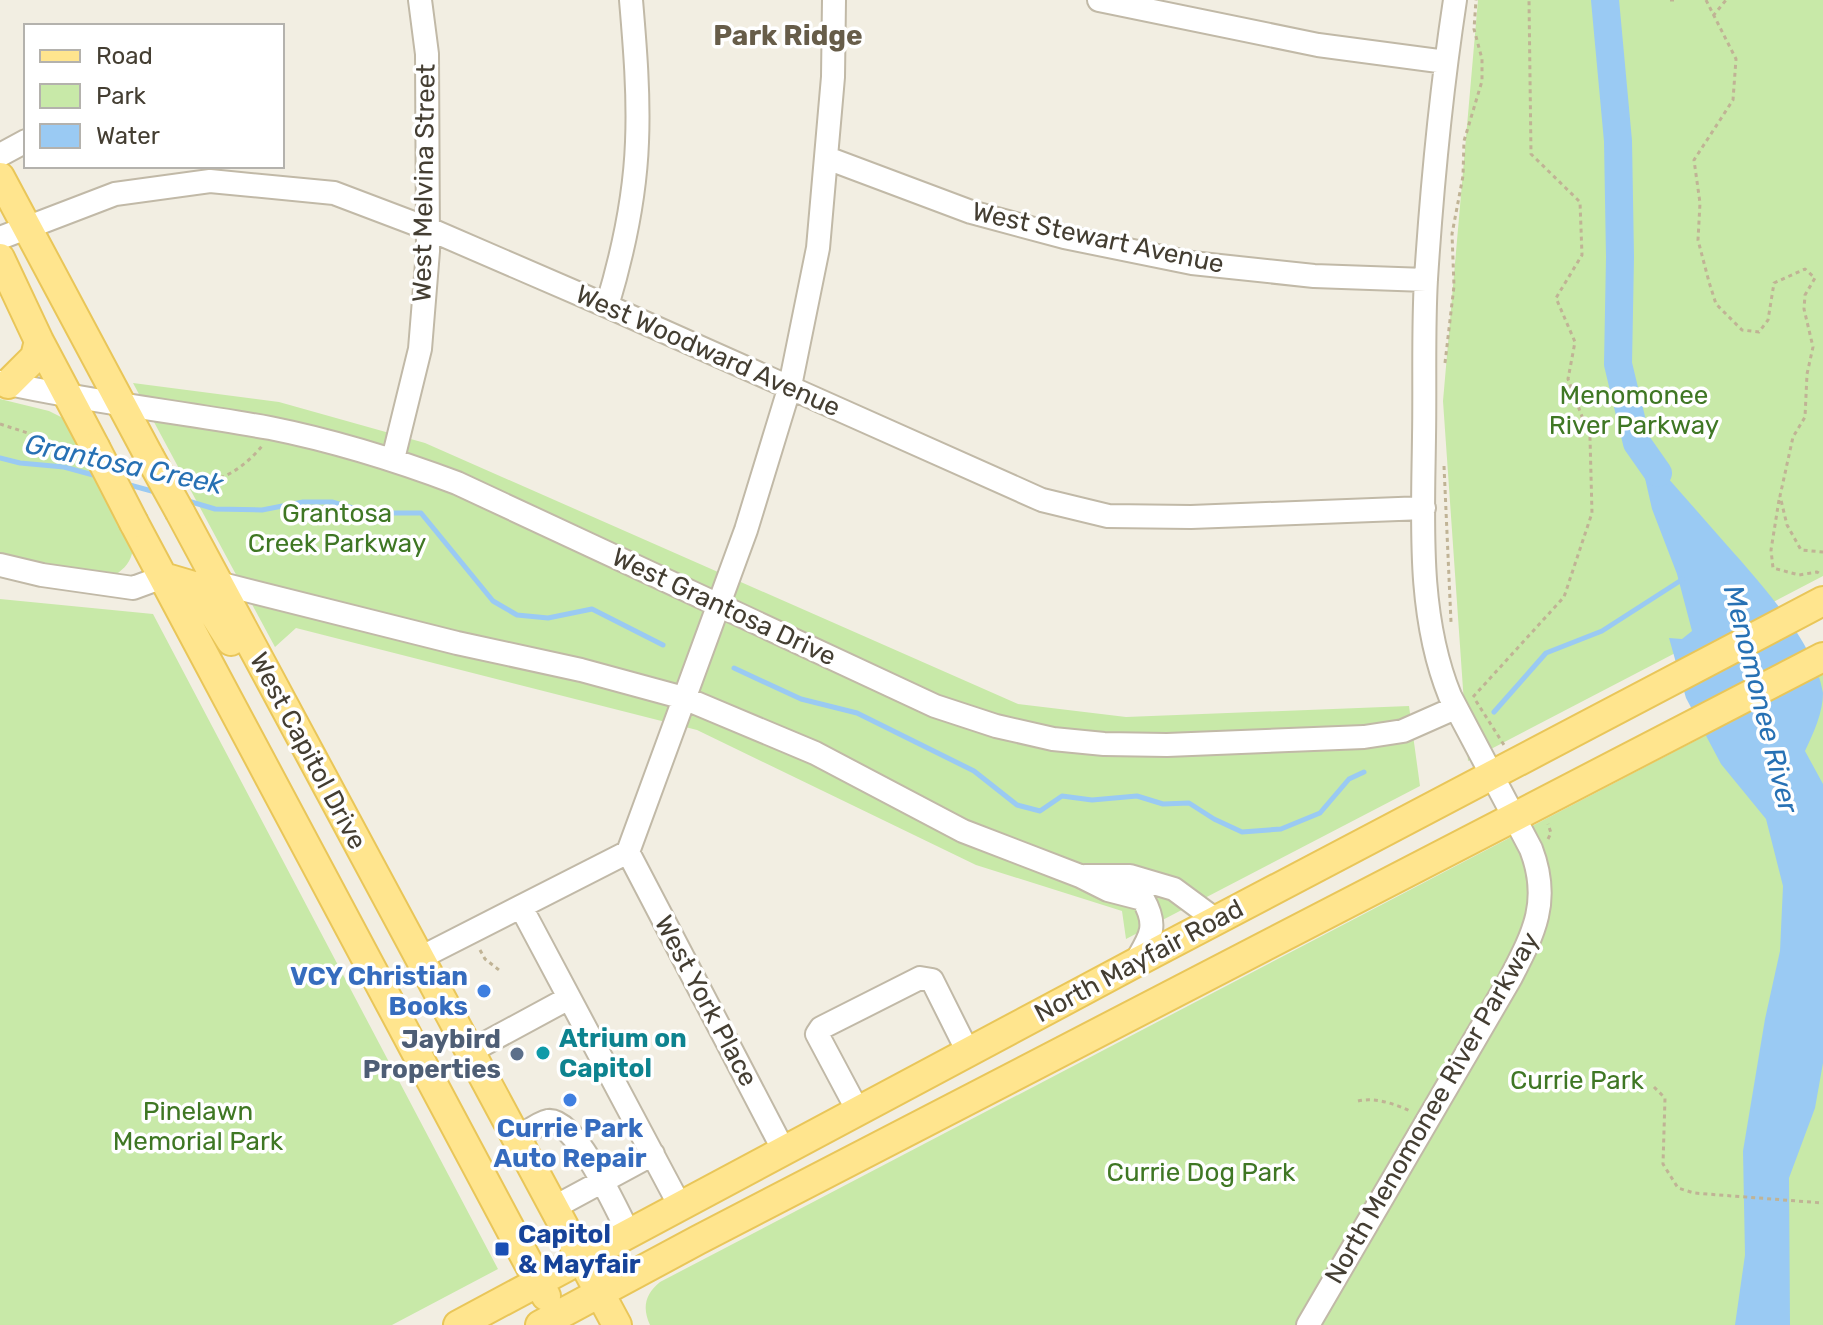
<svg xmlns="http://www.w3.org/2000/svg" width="1823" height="1325" viewBox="0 0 1823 1325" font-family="Rubik,sans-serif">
<rect width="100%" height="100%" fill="#f2eee2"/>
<path fill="#c8e9a8" d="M1478,0h345v576l-355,185 -25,-360z
M133,383l146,19 146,41 593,261 108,13 283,-11 11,80 -294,153 -4,-28 -146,-46 -279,-135 -401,-102 -21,19z
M0,399l49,12 16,8 68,130c-2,13 -8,19 -18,26l-60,-8 -55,-12z
M0,599l153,15 345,655 -106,56h-392z
M1823,674v651h-1173c-8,-17 -5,-31 10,-43z"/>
<path fill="#9acaf3" d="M1637,443c27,31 54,61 81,92 35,40 97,105 105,158 0,20 -10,41 -18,58l18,33v279l-8,45 -26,70 1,147h-55l10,-70 -2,-104 22,-132 15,-68 3,-65 -17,-67 -45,-55 -35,-66 -17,-60 13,1 10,-8 -15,-57 -25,-65z"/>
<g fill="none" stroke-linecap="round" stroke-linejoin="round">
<path stroke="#9acaf3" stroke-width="5" d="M0,458l20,5 44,4 33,9
M126,484l33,9
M188,501l27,8 47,1 41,-8h29l38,11h51l72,88 24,14 31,3 44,-9 71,36
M734,668l67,31 56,14 117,58 43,34 23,6 22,-15 30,4 45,-4 26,8 26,-1 25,16 28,13 39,-3 39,-16 29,-34 15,-7
M1494,712l52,-59 56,-22 81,-52"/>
<path stroke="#9acaf3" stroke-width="28" d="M1605,0l13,141 2,116 -2,107 19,79 21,30"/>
<g stroke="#c1b9a7" stroke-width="26">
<path id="minor" d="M1099,0l219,45 128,17
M0,155l26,-14
M827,158l144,54 93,25 128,26 122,13 112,4
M0,238l115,-44 95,-13 124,12 95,36 178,77 435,194 66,16 83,1 233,-9
M607,306c16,-53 28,-109 30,-164 2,-47 -2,-95 -6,-142
M0,382c89,20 180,30 270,46 65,13 126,32 187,55l478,223 61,20 57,13 51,5 63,1 197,-8 39,-6 52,-23
M393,459l27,-110 8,-98 -1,-197 -7,-54
M0,565l42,10 91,13 30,-11
M218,583l239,60 124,27 103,28 131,55 148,78 117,45 28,14 35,9c16,28 7,38 -8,64
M628,852l118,-322 44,-144 28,-138 15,-171 1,-77
M628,852l156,299
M1085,876h45l44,13 42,31
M521,907l159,299
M418,959l210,-107
M469,1052l100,-54
M858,1111l-41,-77 4,-6 99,-50 12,2 36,72
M516,1139c9,-5 22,-16 32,-18 27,-4 70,91 81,113
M553,1208l100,-54
M1308,1325l202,-346c24,-46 41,-78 21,-130l-81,-153c-33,-81 -27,-174 -26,-259 1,-53 -1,-106 2,-158 6,-93 15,-187 29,-279"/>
</g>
<g stroke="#e9c659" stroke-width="32">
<path id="major" d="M0,177l149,279
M0,258l39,83 56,106
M8,384l27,-27 4,-16
M180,512l437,813
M134,523l412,773
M163,577l34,10 34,54
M458,1325l677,-362 688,-362
M540,1325l158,-85 1125,-583"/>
</g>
<path stroke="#c0b395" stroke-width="3" stroke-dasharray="4 4" stroke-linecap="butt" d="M1670,0h7
M1706,0l30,59 -3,41 -39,60 6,43 -2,37 11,42 7,22 26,26 17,2 9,-12 6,-37 31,-14 10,9 -10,17 -1,14 9,38 -6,27 -2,43 -12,20 -13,59 7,29 14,25 22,2
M1713,16l13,-16
M1445,363l9,-77 -2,-52 11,-58 1,-35 18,-60v-22l-8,-30 2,-29
M0,424l37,12 39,22
M1444,466l7,156
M189,482c28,5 57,-16 73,-36
M1779,500l-8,50 2,18 26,7 18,-3 5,3
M1473,697l91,-100 28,-84 -2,-75 -22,-59 7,-37 -19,-44 26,-43 -2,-53 -49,-48 -2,-154
M1476,701l28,44
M1548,839l3,-6 -3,-9
M480,950l5,9 14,11
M1654,1087l11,11 -2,66 15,24 16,5 129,10
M1358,1101c17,-4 37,3 52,10"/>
<use href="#minor" stroke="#fff" stroke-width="22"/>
<use href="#major" stroke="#ffe58e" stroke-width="28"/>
<g stroke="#e9c659" stroke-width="32" stroke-linecap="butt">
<path id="major-bridge" d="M95,447l39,76
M149,456l31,56"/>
</g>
<use href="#major-bridge" stroke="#ffe58e" stroke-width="28"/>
</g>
<g fill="#3f7fe0" stroke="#fff" stroke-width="3">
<circle cx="484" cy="991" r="8"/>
<circle cx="570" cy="1100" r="8"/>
</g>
<circle fill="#0f9aa8" stroke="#fff" stroke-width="3" cx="543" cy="1053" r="8"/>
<circle fill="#5c6f8a" stroke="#fff" stroke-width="3" cx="517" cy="1054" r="8"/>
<rect fill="#1a4fb4" stroke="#fff" stroke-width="3" x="494" y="1241" width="16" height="16" rx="4"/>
<g text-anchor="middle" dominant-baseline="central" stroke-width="7" stroke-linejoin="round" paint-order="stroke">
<g font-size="26" fill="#443e32" stroke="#fff">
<text transform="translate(424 183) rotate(-89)">West Melvina Street</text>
<text transform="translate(1098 238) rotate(12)">West Stewart Avenue</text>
<text transform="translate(708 351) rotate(24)">West Woodward Avenue</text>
<text transform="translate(724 607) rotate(25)">West Grantosa Drive</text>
<text transform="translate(308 751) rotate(62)">West Capitol Drive</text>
<text transform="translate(1139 961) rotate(-28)">North Mayfair Road</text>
<text transform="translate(706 1001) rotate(62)">West York Place</text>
<text transform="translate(1432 1108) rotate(-60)">North Menomonee River Parkway</text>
</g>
<g font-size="26" fill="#3f7724" stroke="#fff">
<text x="1634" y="395">Menomonee<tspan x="1634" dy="30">River Parkway</tspan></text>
<text x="337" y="513">Grantosa<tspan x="337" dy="30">Creek Parkway</tspan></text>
<text x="1577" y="1080">Currie Park</text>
<text x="198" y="1111">Pinelawn<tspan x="198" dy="30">Memorial Park</tspan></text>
<text x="1201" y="1172">Currie Dog Park</text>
</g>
<g font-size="26" font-weight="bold" fill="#366cbe" stroke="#fff" text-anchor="end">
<text x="468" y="976">VCY Christian<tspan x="468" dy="30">Books</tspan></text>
<text x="570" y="1128" text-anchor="middle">Currie Park<tspan x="570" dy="30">Auto Repair</tspan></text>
</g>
<g font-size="26" font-weight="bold" fill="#0d838f" stroke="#fff" text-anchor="start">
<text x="559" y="1038">Atrium on<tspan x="559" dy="30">Capitol</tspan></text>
</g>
<g font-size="26" font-weight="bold" fill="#4e5e75" stroke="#fff" text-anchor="end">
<text x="501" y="1039">Jaybird<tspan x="501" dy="30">Properties</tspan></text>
</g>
<g font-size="26" font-weight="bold" fill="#164399" stroke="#fff" text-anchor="start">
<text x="518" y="1234">Capitol<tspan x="518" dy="30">&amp; Mayfair</tspan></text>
</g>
<g font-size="28" font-weight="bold" fill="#675d49" stroke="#fff">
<text x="788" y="35">Park Ridge</text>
</g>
<g font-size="28" font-style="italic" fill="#2771b4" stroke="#fff">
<text transform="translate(124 464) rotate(12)">Grantosa Creek</text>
<text transform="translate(1761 699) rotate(76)">Menomonee River</text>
</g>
</g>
<rect x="24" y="24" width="260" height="144" fill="#ffffff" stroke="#b4b2ad" stroke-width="2"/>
<rect x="40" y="50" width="40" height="12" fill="#ffe58e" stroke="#b4b2ad" stroke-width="2"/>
<text x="96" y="64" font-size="24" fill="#443e32">Road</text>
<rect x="40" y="84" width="40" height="24" fill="#c8e9a8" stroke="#b4b2ad" stroke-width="2"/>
<text x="96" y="104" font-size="24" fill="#443e32">Park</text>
<rect x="40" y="124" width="40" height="24" fill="#9acaf3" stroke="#b4b2ad" stroke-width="2"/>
<text x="96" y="144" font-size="24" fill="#443e32">Water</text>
</svg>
